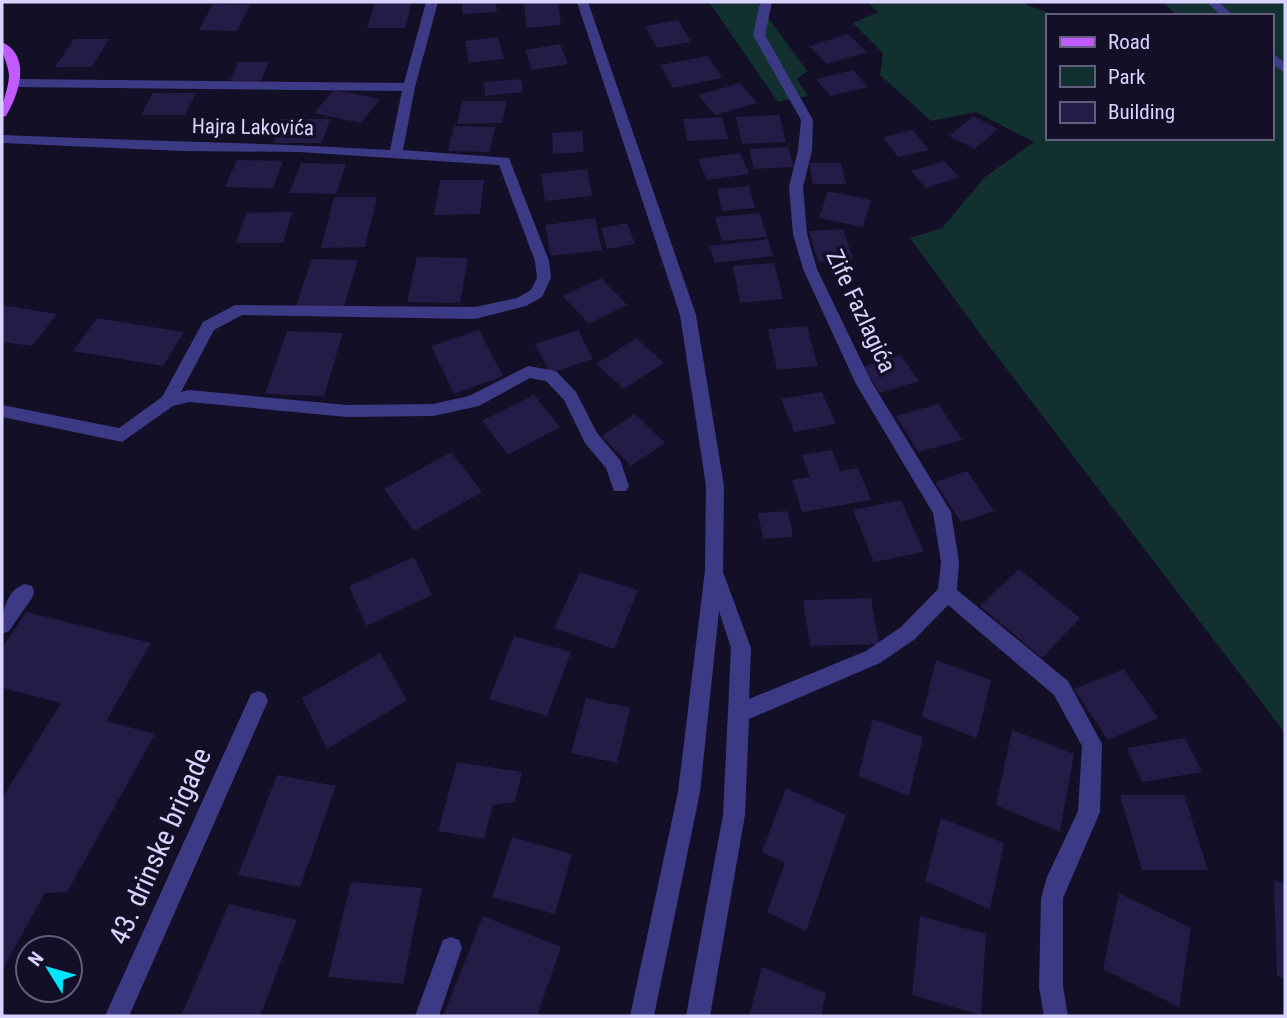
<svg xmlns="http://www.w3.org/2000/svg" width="1287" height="1018" viewBox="0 0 1287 1018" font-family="'Roboto Condensed',sans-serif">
<rect width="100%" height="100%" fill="#130f26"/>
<path fill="#12302f" d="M709,2h53l-4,2 49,67 -10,8 11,17 -30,6z
M867,2h157l5,4 31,10h-13v122h224v-122h-93l-16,-14h123v731l-299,-391 -76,-104 32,-10 43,-51 49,-35 -58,-30 -45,9 -51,-46 3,-22 -30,-30 25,-11z"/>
<path fill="#241b47" d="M375,2h37l-7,26h-38z
M462,2h34l1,10 -35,2z
M524,2h34l3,23 -35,3z
M213,4l37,1 -13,26 -38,-1z
M678,20l13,22 -34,6 -12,-22z
M848,34l19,18 -40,12 -18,-18z
M498,37l6,22 -35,4 -4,-22z
M74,39h35l-17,28h-37z
M560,44l8,20 -36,6 -7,-20z
M708,56l14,22 -49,10 -13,-23z
M238,62h31l-8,19h-31z
M853,70l15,17 -38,9 -14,-17z
M521,79l2,13 -38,4 -1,-14z
M740,83l17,20 -42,12 -17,-20z
M334,90l46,9 -19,24 -47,-10z
M153,93h43l-11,22h-44z
M462,101h45l-5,22 -45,1z
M779,115l7,27 -44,2 -6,-27z
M973,116l25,13 -23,20 -26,-13z
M722,117l6,22 -41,2 -4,-22z
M282,119h48l-8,24h-48z
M454,126l41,1 -5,25 -42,-1z
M913,130l16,20 -31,7 -15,-20z
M582,131l2,21 -31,2 -1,-21z
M788,147l6,20 -40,2 -5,-20z
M740,153l9,21 -42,6 -9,-21z
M237,160l46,1 -10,27 -48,-1z
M944,161l15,16 -33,11 -15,-17z
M301,163l45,1 -10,30 -47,-1z
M809,163h32l5,21h-33z
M587,169l5,27 -47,5 -4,-27z
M440,180h44l-4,34 -46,1z
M749,186l6,22 -33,3 -5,-22z
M828,191l43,9 -8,27 -44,-9z
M334,197h43l-12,50 -44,1z
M292,212l-9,31h-47l10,-30z
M760,213l7,24 -45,4 -7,-24z
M595,218l7,32 -51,6 -6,-31z
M627,223l8,21 -28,5 -6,-21z
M843,229l10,30 -35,3 -9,-31z
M768,239l5,17 -58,7 -5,-17z
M417,257l51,1 -8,45 -53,-1z
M312,259l46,1 -14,47 -48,-1z
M774,263l9,36 -43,4 -7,-37z
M601,278l26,27 -38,19 -26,-28z
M2,305l55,9 -25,32 -30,-4z
M97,318l87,14 -21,34 -90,-15z
M807,326l11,40 -41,4 -9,-41z
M479,330l24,46 -49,18 -23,-48z
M578,330l15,29 -43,14 -15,-29z
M287,331l56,2 -19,63 -59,-2z
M636,338l28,25 -40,26 -28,-25z
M901,355l18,26 -39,12 -17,-26z
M822,392l14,32 -42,8 -13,-33z
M534,395l26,32 -52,28 -26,-34z
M938,404l24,36 -44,12 -22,-36z
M635,414l30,29 -34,23 -30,-30z
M832,450l8,21 18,-3 13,32 -69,12 -10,-32 18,-3 -8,-22z
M451,452l31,40 -68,39 -30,-42z
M967,471l27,40 -33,11 -26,-40z
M901,500l23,52 -50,10 -21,-52z
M788,511l5,26 -30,2 -5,-26z
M414,557l18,38 -66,31 -17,-40z
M1019,569l61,49 -38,40 -62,-52z
M580,572l58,18 -24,59 -60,-21z
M871,598l8,46 -69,2 -7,-46z
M26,612l125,31 -45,78 49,13 -88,158 -22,1 -43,77v-172l59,-95 -59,-15v-40z
M514,636l57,16 -24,64 -58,-17z
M380,653l27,47 -80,49 -25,-51z
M936,660l55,20 -14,58 -55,-21z
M1124,669l34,49 -50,22 -34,-51z
M586,698l44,10 -13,55 -46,-10z
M873,719l50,18 -14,59 -51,-20z
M1012,730l62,24 -14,78 -64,-27z
M1185,738l17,34 -60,10 -15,-34z
M457,762l65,10 -7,30 -22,3 -9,34 -46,-8z
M277,775l59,11 -36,101 -62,-12z
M786,788l60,27 -40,116 -39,-19 18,-49 -23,-11z
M1120,795h64l24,75h-66z
M941,818l63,25 -14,66 -65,-28z
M512,837l60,17 -17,60 -63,-17z
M1274,880l11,4v95l-8,-3z
M351,882l71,6 -19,96 -75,-7z
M1119,893l72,35 -12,79 -76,-38z
M229,904l68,16 -37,96 -78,-2z
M483,916l78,31 -24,69h-94z
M920,916l66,18 -5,81 -69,-20z
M762,967l64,26 -5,23h-72z"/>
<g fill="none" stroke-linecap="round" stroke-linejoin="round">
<path fill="#3d3a85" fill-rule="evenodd" d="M426,2h12l-23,85 -12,63 106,8 40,103 2,17 -9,19 -16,9 -51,13 -233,-4 -28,15 -33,62 8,-2 158,15 86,-1 36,-8 59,-30 23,4 6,2 19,20 21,41 23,27 9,26 -3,5h-12l-8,-23 -21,-25 -21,-43 -18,-19 -16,-3 -51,28 -46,10 -86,1 -158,-15 -16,4 -51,36 -120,-25v-12l117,23 43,-31 41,-75 32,-17 240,2 42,-9 14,-8 6,-12 -2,-17 -36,-96 -200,-13 -117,-1 -180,-8v-8c129,6 259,7 388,15l12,-59 -386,-4 -6,-4 6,-4 388,4z
M577,2h11l108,313 28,171 -1,86 28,76 -2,51 117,-48 35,-24 37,-38 3,-27 -8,-49 -77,-129 -53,-115 -10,-35 -4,-47 9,-37 3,-30 -48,-85 7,-33h12l-7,33 48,85 -1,30 -9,37 4,47 10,35 54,112 80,131 8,50 -2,28 111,91 34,63 -2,68 -37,86v89l5,29h-24l-5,-29 2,-89 6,-21 31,-66 4,-65 -28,-51 -106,-90 -33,34 -35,24 -131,56 -4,96 -35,201h-24l37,-201 8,-167 -12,-37 -19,181 -46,224h-24l48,-224 27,-222 1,-84 -26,-171z
M1207,2h12l15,14h-13z
M1271,52l14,11v10l-14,-10z
M25,584l7,2 2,6 -2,6 -23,33 -7,3c0,-19 2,-43 23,-50z
M258,691l7,3 3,7 -139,315h-24l146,-322z
M451,937l8,3 3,8 -23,68h-24l28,-76z"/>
<path fill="#c25bff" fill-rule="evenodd" d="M2,42c30,14 17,53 4,74l-4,1c-1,-14 6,-26 7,-40 0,-13 -8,-22 -7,-35z"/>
</g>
<g text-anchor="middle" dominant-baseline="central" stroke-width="7" stroke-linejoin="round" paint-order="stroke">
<g font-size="21" fill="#d9d4ff" stroke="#130f26">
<text transform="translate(253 127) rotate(1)">Hajra Lakovića</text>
</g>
<g font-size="24" fill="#d9d4ff" stroke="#130f26">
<text transform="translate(861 311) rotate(65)">Zife Fazlagića</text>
</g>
<g font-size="28" fill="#d9d4ff" stroke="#130f26">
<text transform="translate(160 846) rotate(-66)">43. drinske brigade</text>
</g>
</g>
<rect width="1287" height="1018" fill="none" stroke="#d9d4ff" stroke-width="7"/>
<rect x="1046" y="14" width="228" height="126" fill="#130f26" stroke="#625e7d" stroke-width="2"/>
<rect x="1060" y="37" width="35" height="10" fill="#c25bff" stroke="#625e7d" stroke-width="2"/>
<text x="1108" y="49" font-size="21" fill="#d9d4ff">Road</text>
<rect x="1060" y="66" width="35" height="21" fill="#12302f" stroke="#625e7d" stroke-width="2"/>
<text x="1108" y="84" font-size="21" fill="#d9d4ff">Park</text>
<rect x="1060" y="102" width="35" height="21" fill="#241b47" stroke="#625e7d" stroke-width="2"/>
<text x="1108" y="119" font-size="21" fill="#d9d4ff">Building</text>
<g transform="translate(49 969) rotate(307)"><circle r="33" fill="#130f26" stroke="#625e7d" stroke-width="2"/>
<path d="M0-5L12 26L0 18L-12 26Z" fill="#00e5ff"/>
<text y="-10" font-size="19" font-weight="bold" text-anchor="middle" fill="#d9d4ff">N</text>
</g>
</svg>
